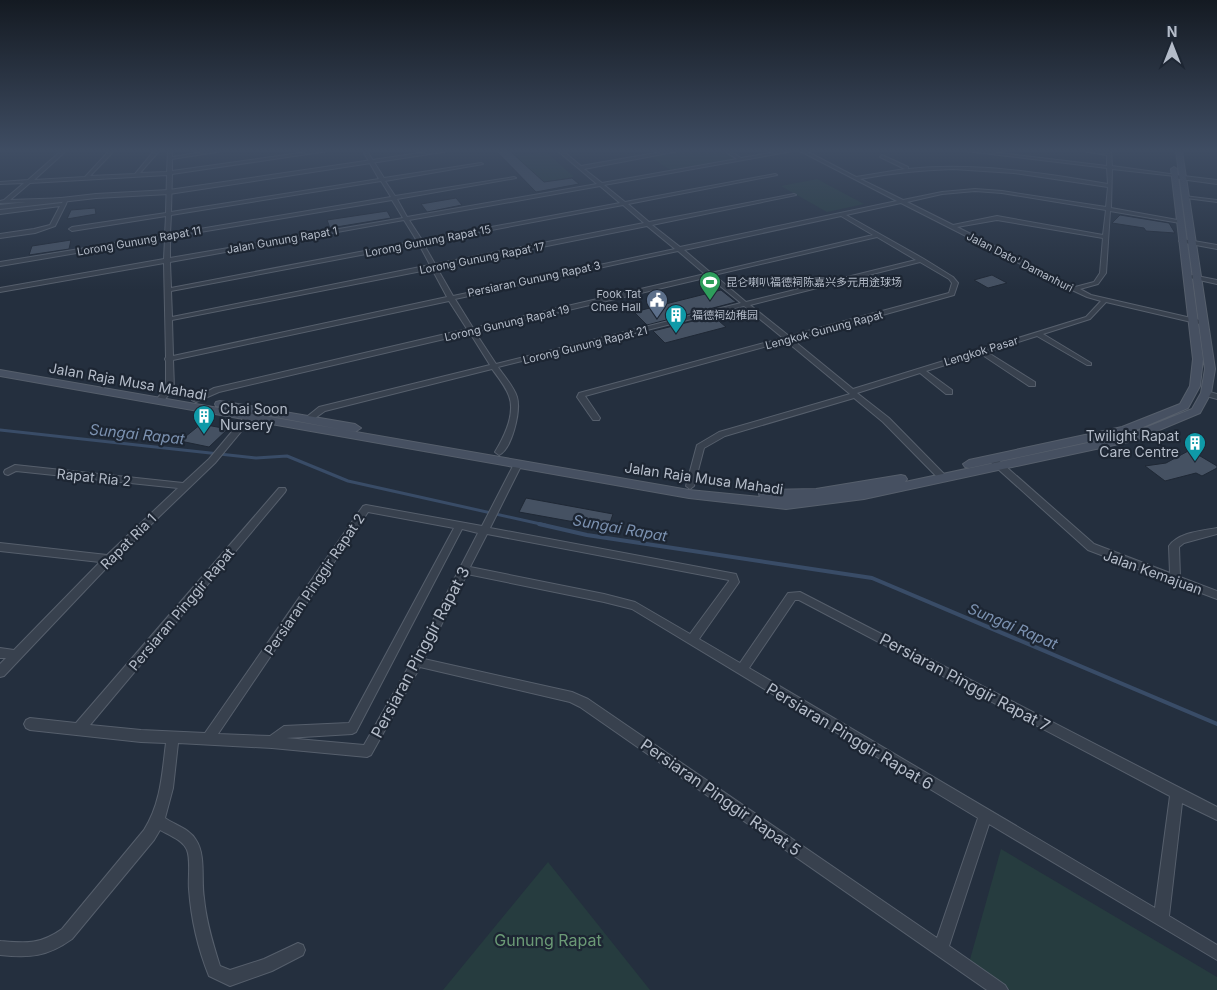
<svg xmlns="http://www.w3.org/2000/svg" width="1217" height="990" viewBox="0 0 1217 990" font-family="Inter,'Noto Sans SC',sans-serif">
<rect width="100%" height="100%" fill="#242f3e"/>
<path fill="#263c3f" d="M683,151h40l12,8 -65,11 -19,-13z
M546,152l28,25 -35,6 -27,-26z
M817,179l47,25 -37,8 -46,-26z
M1001,849l216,128v13h-207l-41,-27z
M548,862l102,128h-207z"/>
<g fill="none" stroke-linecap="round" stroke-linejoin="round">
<path stroke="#394c67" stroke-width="3" d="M0,430l256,28 31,-2 61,25 197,44"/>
<path stroke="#394c67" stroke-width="4" d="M539,524l48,11 285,43 345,146"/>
</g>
<path fill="#455162" stroke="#1f2835" d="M496,151h14l34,31 28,-4 7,6 -43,8z
M456,198l6,7 -35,7 -6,-8z
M95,208l1,6 -29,5 4,-9z
M387,211l4,7 -61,10 -3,-8z
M1120,215l49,8 6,10 -29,-2 -2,-3 -32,-5z
M71,240l-2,9 -40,6 3,-9z
M992,275l15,8 -19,5 -14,-8z
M721,290l15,12 -89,23 -13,-13z
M713,316l13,11 -61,16 -12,-12z
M201,424l27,5 -19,18 -29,-6z
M1190,450l27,16v2l-15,8 -6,-3 -31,8 -20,-15 21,-3z
M526,498l87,16 -5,14 -89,-16z"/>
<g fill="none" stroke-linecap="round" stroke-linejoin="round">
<g stroke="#565f6c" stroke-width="2">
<path id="minor" d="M61,151h5l-32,29 51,-3 24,-26h5l-24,25 45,-2 19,-23h5l-19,22 27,-1 1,-21h4v6l37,-6h14l-51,8v12l142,-20h14l-156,23 -1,38 208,-33 -16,-28h4l17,27 97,-15 2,1 -98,17 10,15 119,-19 2,1 -119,21 10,18 190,-33 -39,-33h5l18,15 86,-15h12l-95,18 18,14 135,-24 -13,-8h6l11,7 40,-7h12l-189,34 21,17 150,-28 2,1 -149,29 21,18 145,-28 2,1 -144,30 28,22 217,-46 -97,-50h6l50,26 49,-8 -25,-12 2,-2 26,12v2c67,-7 133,4 200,15l-1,-16 -141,-17h17l124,15v-11l-24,-4h28l1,15 65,9 -2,1 -63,-7 -1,39 72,13 -3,2 -70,-12 -4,62 -8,11 -18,5 11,6 109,25 3,2 -3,2 -94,-22 -16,17 -47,15 48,29v2h-4l-50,-29 -50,16 48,30v4h-6l-48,-32 -55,17 26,19v4h-6l-26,-21 -63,20 32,25 58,59 1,2 -1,2h-6l-58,-59 -29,-24 -129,38 -21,12 -10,38 -4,3 -4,-3 11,-41 22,-13 131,-38 -64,-53 -201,55 15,22 -1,2h-6l-16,-23 2,-4 204,-55 -39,-32 -246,61c6,9 16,20 19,30 4,14 -5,52 -18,58l-4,-3c9,-15 21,-38 14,-56 -3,-9 -11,-19 -17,-27l-167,42 -14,10h-3l-4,-2 15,-12 171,-42 -20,-32 -251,59 -23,10 -4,-2 22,-12 253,-59 -18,-28 -276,59 1,28 -12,15h-3l-4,-2 11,-13v-27l-1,-2 1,-2 -2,-94 -164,29v-4l164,-29 1,-21 -165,28v-4l165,-27 1,-19 -94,15 -3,-2 3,-2 94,-14 1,-38 -137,8 -20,17 58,-2 -2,6 -11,22 -20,7 -35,5v-4l34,-5 16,-4 10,-19 -60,8v-4l62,-7 1,-2 -63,2v-2l4,-1 20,-17 -24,1v-2l28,-2zM953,169l61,4 94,14 -2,20 -104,-16 -27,-2 -33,3 -39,8 -43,-21c31,-6 62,-9 93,-10zM381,181l10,16 -221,37 1,-19zM600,186l20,17 -198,37 -13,-20zM975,191l27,2 104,17 -3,25 -106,-19 -44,9 -46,-23 35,-8zM392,200l11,18 -233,40v-21zM901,203l171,87 15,7 14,4 -15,16 -233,72 -60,-49 161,-45 4,-12 -5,-6 -29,-18 -78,-44zM623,205l21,18 -209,41 -12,-21zM841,216l32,19 -162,38 -27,-23zM404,220l13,21 -246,47 -1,-26zM997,220l106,18 -3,35 -6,9 -19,5 -118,-60zM647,226l28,23 -222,47 -16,-28zM877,237l39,23 -170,42 -32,-27zM419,244l11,21 -258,52 -1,-26zM678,251l27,23 -232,54 -18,-29zM920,262l29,17 3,4 -3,10 -160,43 -39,-31zM432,269l15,28 -274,59 -1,-36zM709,277l32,26 -245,61 -21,-32z
M1184,196l33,4v2l-31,-4h-2z
M1182,239l35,6v4l-37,-7 -1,-1z
M1192,275l25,5v4l-27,-6 -1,-1z
M1203,391h3l11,3v5l-14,-4z
M251,409h3l4,2 -43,52 -103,99 -108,114 -4,1v-13l6,-6h-6v-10l14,2 86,-88 -100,-11v-8l107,12 71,-67 -162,-17 -8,4 -3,-1 -1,-2 1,-2 10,-5 168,18 26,-24z
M992,456l3,1 99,87 76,29 -1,-27c10,-14 33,-15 48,-18v6l-33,9 -5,4 1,30 37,14v8l-129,-49 -99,-89 -1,-2z
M518,461l4,3 -32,64 246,46 3,8 -2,3 -38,54 41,24 48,-70 12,-1 417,215v13l-35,-17 -13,113 48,29v15l-228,-136 -40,122 56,39 3,5h-21l-407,-283 -10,-5 -150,-35 -49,88 -4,2 -95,-9 -94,-5 -5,45 -8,30c10,7 25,11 31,22 10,15 5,40 8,58 2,23 9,46 16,68l10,4 34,-11 34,-16 5,2 2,5 -2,5 -31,16 -42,15 -21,-10c-11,-27 -18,-58 -20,-87 -1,-10 2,-30 -2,-39 -4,-10 -18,-15 -27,-20l-6,10 -82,99c-25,18 -42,19 -72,16v-14c26,2 39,4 62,-12l82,-99c17,-27 18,-56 22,-87l-25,-1 -111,-12 -4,-2 -2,-4 2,-4 4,-2 46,5 203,-235h6l1,2 -1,2 -195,233 51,5 64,3 158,-227 3,-1 116,21 32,-62zM368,512l86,16 -105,195 -65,3 -14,10 -52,-2zM462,529l16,4 -65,126 -49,86 -78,-7 66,-4 4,-2zM487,534l242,46v1l-39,53 -55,-32 -31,-8 -134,-27zM467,574l137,28 28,7 346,209 -41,120 -349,-239 -16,-7 -148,-33zM795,600h4l371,196 -15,112 -406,-240z"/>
</g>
<g stroke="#565f6c" stroke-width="2">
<path id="tertiary" d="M433,151h16l-280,43 -73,4 -96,11v-4l96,-11 73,-4z
M1175,175l42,5v4l-44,-6v-2z"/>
</g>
<g stroke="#565f6c" stroke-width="2">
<path id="secondary" d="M1176,151h6l33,218 -4,24 -11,20 -67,28 -269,58 -78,10 -97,-11 -689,-122v-6l689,120 71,7 -1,-3 2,-3 4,-1 51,-1 85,-14 4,1 2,3 -2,3 225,-48 62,-25 9,-16 4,-24z
M1174,167l3,2 26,190 -3,27 -12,22 -59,25 -160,35 -4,-1 -2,-3 6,-4 153,-33 58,-23 10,-18 3,-27 -22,-190z
M220,401l135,23 6,4 -6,4 -139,-26 -1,-2 1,-2z"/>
</g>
<use href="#minor" fill="#38414e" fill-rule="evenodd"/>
<use href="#tertiary" fill="#38414e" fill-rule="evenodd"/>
<use href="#secondary" fill="#465061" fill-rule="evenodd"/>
</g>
<linearGradient id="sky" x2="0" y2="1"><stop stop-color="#141a22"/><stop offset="0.52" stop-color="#3f4d63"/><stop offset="1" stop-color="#3f4d63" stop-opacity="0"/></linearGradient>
<rect width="1217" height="290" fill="url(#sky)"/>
<defs>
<g id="stadium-pin" transform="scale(1.125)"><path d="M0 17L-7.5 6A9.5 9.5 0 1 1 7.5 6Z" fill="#2e9e5b" stroke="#1d2633"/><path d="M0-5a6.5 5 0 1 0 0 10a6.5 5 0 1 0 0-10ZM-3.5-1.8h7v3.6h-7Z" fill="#fff"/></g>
<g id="civic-pin" transform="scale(1.125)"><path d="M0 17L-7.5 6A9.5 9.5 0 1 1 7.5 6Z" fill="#5c6f8a" stroke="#1d2633"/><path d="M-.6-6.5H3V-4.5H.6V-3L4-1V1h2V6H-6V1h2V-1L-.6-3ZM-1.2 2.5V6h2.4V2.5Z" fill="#fff"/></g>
<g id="building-pin" transform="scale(1.125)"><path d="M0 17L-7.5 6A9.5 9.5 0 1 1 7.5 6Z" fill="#0f9aa8" stroke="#1d2633"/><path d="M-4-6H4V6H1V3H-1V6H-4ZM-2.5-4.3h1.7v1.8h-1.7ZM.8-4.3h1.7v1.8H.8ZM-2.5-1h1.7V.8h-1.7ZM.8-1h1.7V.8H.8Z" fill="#fff"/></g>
</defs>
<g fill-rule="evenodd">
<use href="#stadium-pin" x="710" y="282"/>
<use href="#civic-pin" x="657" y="300"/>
<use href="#building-pin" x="676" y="315"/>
<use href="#building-pin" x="204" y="416"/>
<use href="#building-pin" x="1195" y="443"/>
</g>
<g text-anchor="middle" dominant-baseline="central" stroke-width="4.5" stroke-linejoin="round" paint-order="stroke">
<g font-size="11" fill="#b4bcc9" stroke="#1d2633">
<text transform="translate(282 240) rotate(-10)">Jalan Gunung Rapat 1</text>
<text transform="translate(139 241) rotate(-10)">Lorong Gunung Rapat 11</text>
<text transform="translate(428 241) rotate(-11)">Lorong Gunung Rapat 15</text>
<text transform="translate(482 258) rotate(-11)">Lorong Gunung Rapat 17</text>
<text transform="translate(1020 262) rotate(27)">Jalan Dato' Damanhuri</text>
<text transform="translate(534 279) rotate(-12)">Persiaran Gunung Rapat 3</text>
<text transform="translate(507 323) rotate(-13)">Lorong Gunung Rapat 19</text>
<text transform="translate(824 330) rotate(-15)">Lengkok Gunung Rapat</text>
<text transform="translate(585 345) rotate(-14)">Lorong Gunung Rapat 21</text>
<text transform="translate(981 351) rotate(-17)">Lengkok Pasar</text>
</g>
<g font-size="11" fill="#b4bcc9" stroke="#1d2633" text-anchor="start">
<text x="726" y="282">昆仑喇叭福德祠陈嘉兴多元用途球场</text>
<text x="641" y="294" text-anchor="end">Fook Tat<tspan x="641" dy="13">Chee Hall</tspan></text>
<text x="692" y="315">福德祠幼稚园</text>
</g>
<g font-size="14" fill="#b4bcc9" stroke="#1d2633">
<text transform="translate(128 381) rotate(10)">Jalan Raja Musa Mahadi</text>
<text transform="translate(94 477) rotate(6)">Rapat Ria 2</text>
<text transform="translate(704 478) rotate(8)">Jalan Raja Musa Mahadi</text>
<text transform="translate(128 541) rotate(-45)">Rapat Ria 1</text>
<text transform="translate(1153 572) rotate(20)">Jalan Kemajuan</text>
<text transform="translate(314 584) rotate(-56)">Persiaran Pinggir Rapat 2</text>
<text transform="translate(181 609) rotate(-50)">Persiaran Pinggir Rapat</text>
</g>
<g font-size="14" fill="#b4bcc9" stroke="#1d2633" text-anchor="start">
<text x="220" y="408">Chai Soon<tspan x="220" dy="16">Nursery</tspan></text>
<text x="1179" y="435" text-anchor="end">Twilight Rapat<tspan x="1179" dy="16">Care Centre</tspan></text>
</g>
<g font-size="15" font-style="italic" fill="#7c92b1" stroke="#1d2633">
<text transform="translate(137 434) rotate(6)">Sungai Rapat</text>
<text transform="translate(620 528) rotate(10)">Sungai Rapat</text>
<text transform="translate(1013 626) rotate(23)">Sungai Rapat</text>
</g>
<g font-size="16" fill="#b4bcc9" stroke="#1d2633">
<text transform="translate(420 652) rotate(-62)">Persiaran Pinggir Rapat 3</text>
<text transform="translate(965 682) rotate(28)">Persiaran Pinggir Rapat 7</text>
<text transform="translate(850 736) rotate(31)">Persiaran Pinggir Rapat 6</text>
<text transform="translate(721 797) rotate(35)">Persiaran Pinggir Rapat 5</text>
</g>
<g font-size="16" fill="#6b9a76" stroke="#1d2633">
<text x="548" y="940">Gunung Rapat</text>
</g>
</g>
<g transform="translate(1172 45)" stroke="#1d2633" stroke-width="4" paint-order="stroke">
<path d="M0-4L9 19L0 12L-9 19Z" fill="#b4bcc9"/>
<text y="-8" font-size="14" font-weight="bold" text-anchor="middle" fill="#b4bcc9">N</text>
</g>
</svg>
